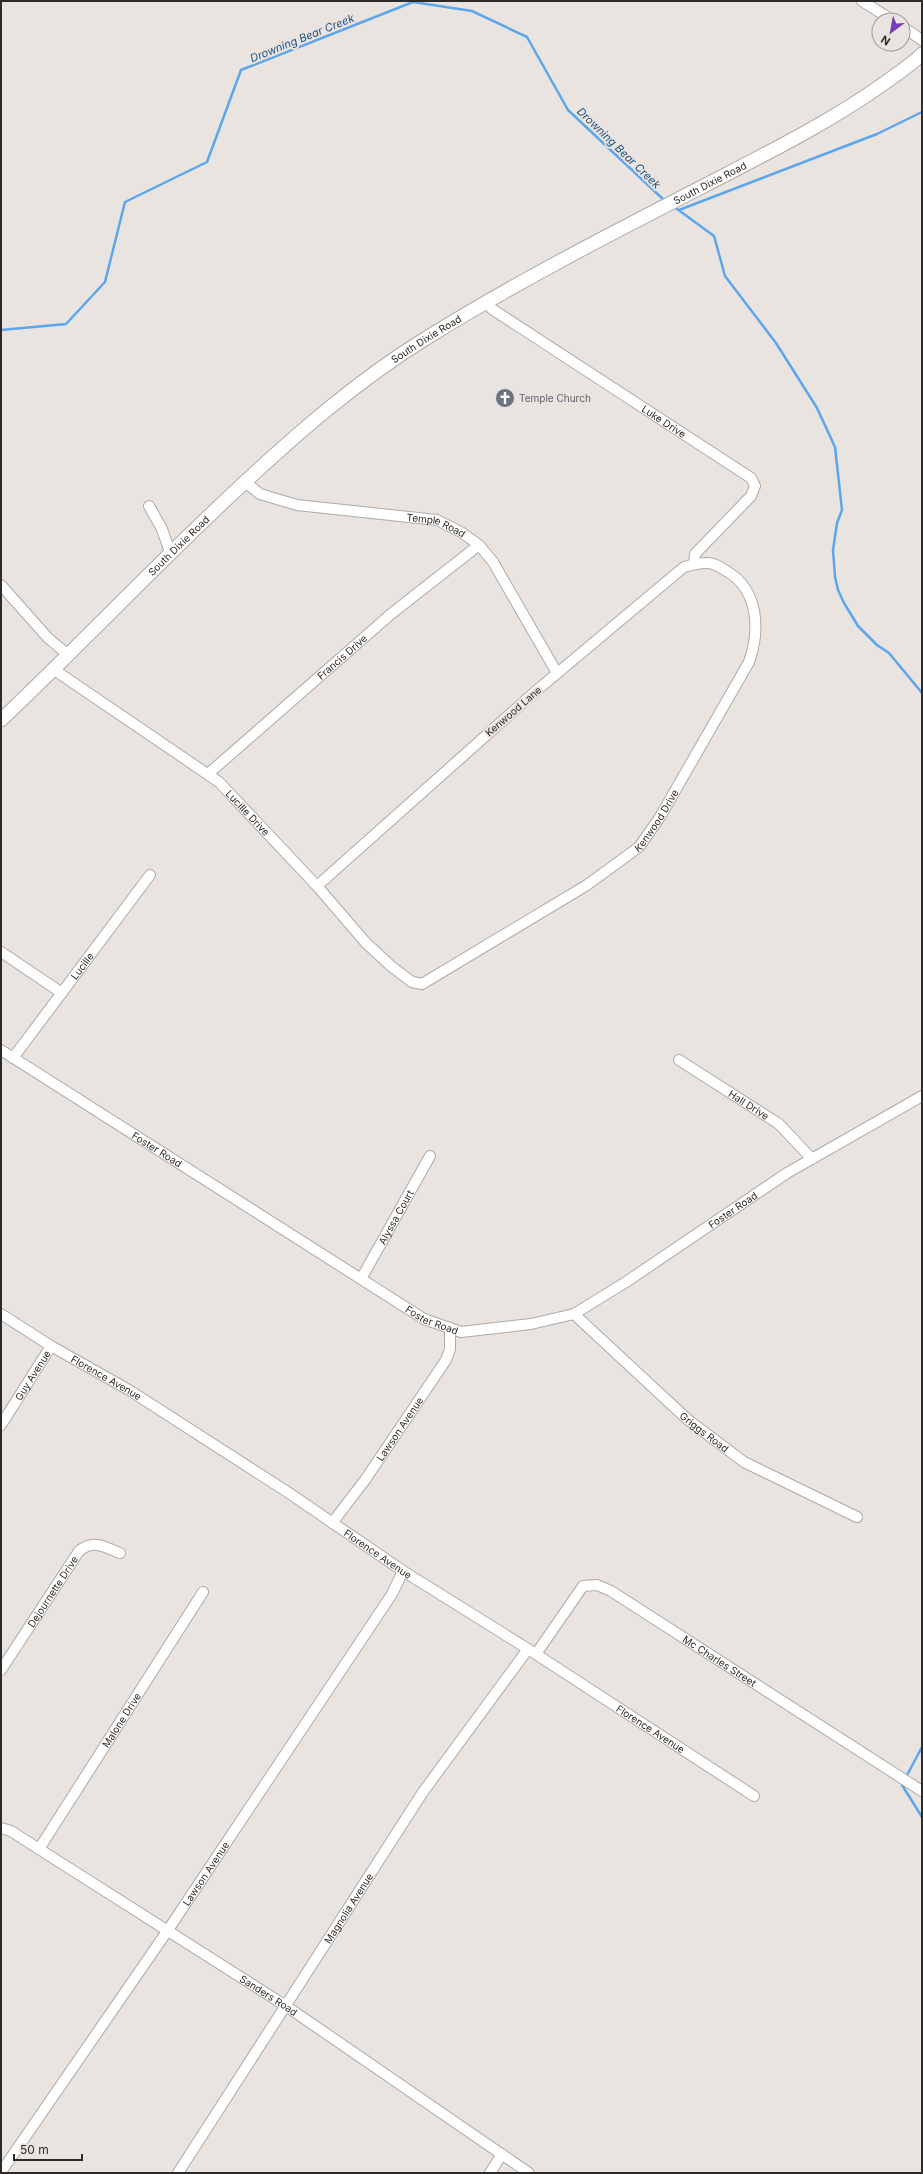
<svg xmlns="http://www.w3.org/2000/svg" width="923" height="2174" viewBox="0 0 923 2174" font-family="Inter,sans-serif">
<rect width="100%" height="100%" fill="#e9e4e0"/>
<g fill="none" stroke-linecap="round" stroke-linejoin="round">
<path stroke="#5ca6eb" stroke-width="2.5" d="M673,206l41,30 11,40 51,67 41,65 18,39 7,63 -5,13 -4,27 2,27 3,13 6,13 14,23 19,19 12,8 33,40
M679,210l198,-76 45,-22
M1,330l65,-6 39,-42 20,-80 82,-40 34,-92 172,-68 59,9 55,26 41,73 97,91
M906,1777l16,-30
M904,1782l-2,3 20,32"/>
<g stroke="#afaaa6" stroke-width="12">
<g id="minor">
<path d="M862,1l30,19"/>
<path d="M903,27l19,13"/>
<path id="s1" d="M487,302l5,7 259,169 4,8 -4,10 -56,58 -1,10"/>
<path id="s2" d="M245,482l15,12 37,11 140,15 24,12 18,13 14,17 64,111"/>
<path d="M149,506l13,23 8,23"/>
<path d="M1,585l47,53 19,16"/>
<path id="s3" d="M53,669l166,113 98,104 49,57 25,23 21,16 10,2 165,-99 52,-38 21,-30 89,-155c11,-31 10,-71 -21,-90 -6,-4 -15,-10 -22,-9 -8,0 -15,2 -22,4l-148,124 -219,195"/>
<path id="s4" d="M208,774l183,-160 88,-69"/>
<path d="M1,952l61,41"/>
<path id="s5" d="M1,1050l423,269 37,13 70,-8 43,-10 52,-32 161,-109 135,-77"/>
<path id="s6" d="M13,1058l137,-183"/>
<path id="s7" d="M679,1060l100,64 33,35"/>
<path id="s8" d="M361,1279l69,-123"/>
<path id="s9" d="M1,1314l50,32 78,44 160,103 114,78 125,78 226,147"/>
<path id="s10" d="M574,1314l113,105 57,43 113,55"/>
<path id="s11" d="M1,1425l50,-79"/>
<path id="s12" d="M332,1523l33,-43 81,-120 4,-11v-21"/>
<path id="s13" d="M536,1654l47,-68 14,-1 14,6 311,200"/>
<path id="s14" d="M1,1670l78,-119c15,-12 25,-4 41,2"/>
<path id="s15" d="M1,1828l10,3 28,18 247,157 243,167"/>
<path id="s16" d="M39,1849l164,-257"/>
<path id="s17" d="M1,2172l167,-242 224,-336 11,-23"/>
<path id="s18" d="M178,2173l245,-381 105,-143"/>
<path d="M490,2173l12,-19"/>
</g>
</g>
<g stroke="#afaaa6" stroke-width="15">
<g id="major">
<path id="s19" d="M1,720c78,-74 152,-152 230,-225 63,-59 124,-113 197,-158 97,-60 198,-111 299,-163 54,-28 109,-56 159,-92 12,-9 25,-17 36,-28"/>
</g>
</g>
<use href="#minor" stroke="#fff" stroke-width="10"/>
<use href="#major" stroke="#fff" stroke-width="13"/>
</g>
<defs>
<g id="church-disc" transform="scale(1)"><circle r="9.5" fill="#6b7280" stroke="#e9e4e0"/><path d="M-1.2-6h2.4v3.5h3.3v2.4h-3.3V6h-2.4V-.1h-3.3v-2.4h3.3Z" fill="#fff"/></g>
</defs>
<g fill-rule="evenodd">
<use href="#church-disc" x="505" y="398"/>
</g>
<g text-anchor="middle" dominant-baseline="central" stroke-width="4" stroke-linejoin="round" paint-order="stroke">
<g font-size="10" fill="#2d2b29" stroke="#e9e4e0">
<text stroke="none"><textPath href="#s19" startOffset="896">South Dixie Road</textPath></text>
<text stroke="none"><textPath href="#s19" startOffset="572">South Dixie Road</textPath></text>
<text stroke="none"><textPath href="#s1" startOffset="214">Luke Drive</textPath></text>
<text stroke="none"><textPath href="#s2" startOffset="199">Temple Road</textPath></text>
<text stroke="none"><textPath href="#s19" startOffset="249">South Dixie Road</textPath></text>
<text stroke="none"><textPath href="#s4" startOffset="178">Francis Drive</textPath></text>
<text transform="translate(513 711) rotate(-41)">Kenwood Lane</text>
<text stroke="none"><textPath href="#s3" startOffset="243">Lucille Drive</textPath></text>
<text stroke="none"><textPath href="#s3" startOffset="778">Kenwood Drive</textPath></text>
<text stroke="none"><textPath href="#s6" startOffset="115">Lucille</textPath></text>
<text stroke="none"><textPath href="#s7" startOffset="83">Hall Drive</textPath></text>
<text stroke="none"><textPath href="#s5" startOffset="185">Foster Road</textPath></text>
<text stroke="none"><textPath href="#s5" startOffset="845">Foster Road</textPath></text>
<text stroke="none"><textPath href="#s8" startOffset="71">Alyssa Court</textPath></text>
<text stroke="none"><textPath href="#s5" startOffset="509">Foster Road</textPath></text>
<text stroke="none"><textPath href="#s11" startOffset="59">Guy Avenue</textPath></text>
<text stroke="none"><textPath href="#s9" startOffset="123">Florence Avenue</textPath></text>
<text stroke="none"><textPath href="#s12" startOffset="116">Lawson Avenue</textPath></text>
<text stroke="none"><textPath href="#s10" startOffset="176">Griggs Road</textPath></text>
<text stroke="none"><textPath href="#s9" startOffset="447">Florence Avenue</textPath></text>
<text stroke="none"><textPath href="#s14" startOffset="94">Dejournette Drive</textPath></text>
<text stroke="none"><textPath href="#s13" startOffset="241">Mc Charles Street</textPath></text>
<text stroke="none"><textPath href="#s16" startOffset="153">Malone Drive</textPath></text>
<text stroke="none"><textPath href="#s9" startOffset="771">Florence Avenue</textPath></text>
<text stroke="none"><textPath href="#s17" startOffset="362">Lawson Avenue</textPath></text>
<text stroke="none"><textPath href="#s18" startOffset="315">Magnolia Avenue</textPath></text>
<text stroke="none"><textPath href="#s15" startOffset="316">Sanders Road</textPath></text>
</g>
<g font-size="10" fill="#5b616d" stroke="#e9e4e0" text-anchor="start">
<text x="519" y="398">Temple Church</text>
</g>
<g font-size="11" font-style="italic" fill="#1d517f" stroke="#e9e4e0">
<text transform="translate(302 38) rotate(-22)">Drowning Bear Creek</text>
<text transform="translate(619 148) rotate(44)">Drowning Bear Creek</text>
</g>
</g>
<rect width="923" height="2174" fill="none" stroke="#2d2b29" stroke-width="4"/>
<g transform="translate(891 32) rotate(212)"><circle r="19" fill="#e9e4e0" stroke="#9e9a97"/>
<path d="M0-3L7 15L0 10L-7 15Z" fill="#7a3db2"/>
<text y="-6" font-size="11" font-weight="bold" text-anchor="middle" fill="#2d2b29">N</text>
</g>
<path d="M14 2154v6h68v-6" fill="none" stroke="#2d2b29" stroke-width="2"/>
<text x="20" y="2154" font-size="12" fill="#2d2b29" stroke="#e9e4e0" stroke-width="3" paint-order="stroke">50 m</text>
</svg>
